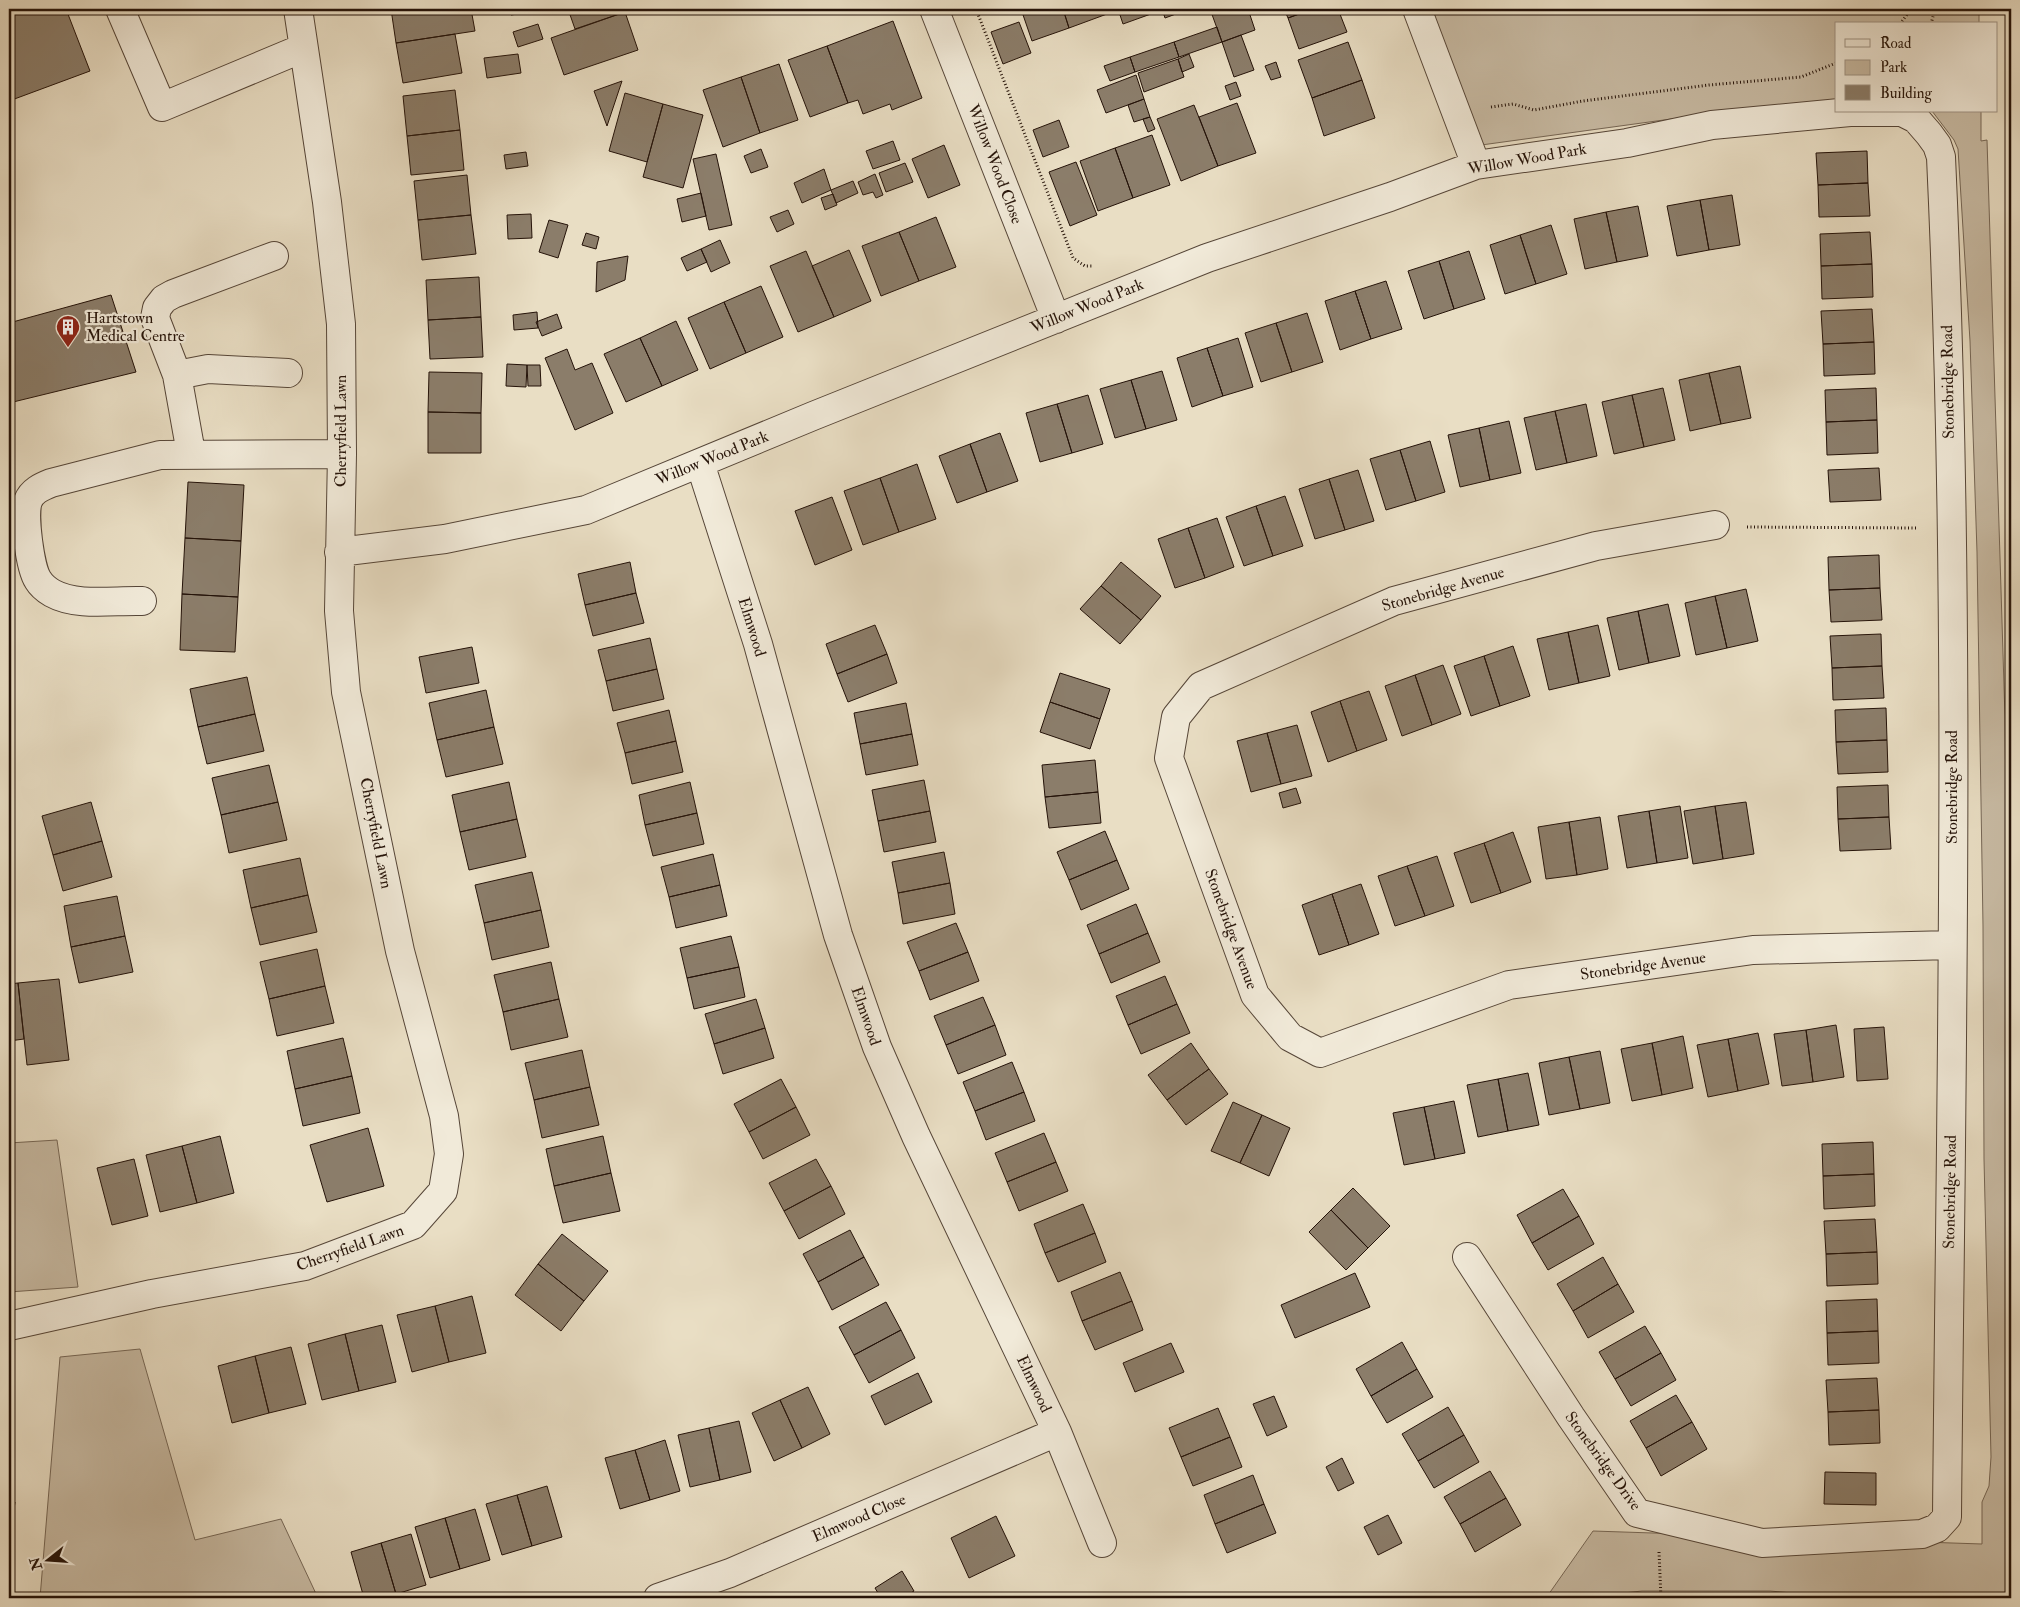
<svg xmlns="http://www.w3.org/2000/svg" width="2020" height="1607" viewBox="0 0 2020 1607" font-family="'IM FELL Double Pica',serif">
<rect width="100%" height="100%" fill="#e9dec4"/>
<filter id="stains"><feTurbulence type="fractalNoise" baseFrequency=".004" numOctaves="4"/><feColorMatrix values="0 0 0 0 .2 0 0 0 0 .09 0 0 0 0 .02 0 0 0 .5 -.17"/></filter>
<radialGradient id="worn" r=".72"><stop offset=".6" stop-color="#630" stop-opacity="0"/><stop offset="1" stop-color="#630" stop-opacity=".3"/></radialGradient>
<path fill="#c8bba4" stroke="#766756" d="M1423,9h556v15h-143v79l-143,13 -219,30z
M1932,111h49v30l6,-1 18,578 6,498v378l-2,4h-161l-78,-7h-128l-65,7h-31l47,-67 389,13v-42l7,-16 2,-29 -7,-298 -1,-233 -6,-374 -7,-211 -12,-192 -4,-9z
M57,1140l21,147 -69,5v-149z
M140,1349l55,191 86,-21 37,79h-278l20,-241z"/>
<path fill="#8b7d6a" stroke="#251309" d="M9,9h57l24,62 -81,30z
M391,9h61v2l19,-2 4,22 -79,12z
M510,9h19l1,3 -19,3z
M568,9h56l1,3 -50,17z
M1021,9h42l6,19 -37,13z
M1063,9h42l2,5 -38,14z
M1118,9h44v1l-39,14z
M1162,9h21l1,2 -19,7z
M1210,9h38l7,21 -33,12z
M1284,9h29l-25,9z
M1313,9h25l9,23 -48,17 -11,-31z
M625,12l13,38 -74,25 -13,-37z
M893,21l29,77 -30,12 -2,-6 -27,10 -5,-14 -10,3 -21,-57z
M1019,22l12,31 -28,11 -12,-32z
M538,24l5,15 -25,8 -5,-15z
M1217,27l5,15 -43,15 -5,-15z
M455,34l7,39 -59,10 -7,-40z
M1241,35l13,35 -20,7 -12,-35z
M1174,42l5,15 -44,15 -5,-15z
M1348,42l14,38 -50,18 -14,-38z
M827,46l21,57 -38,14 -22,-57z
M518,54l3,19 -34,5 -3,-20z
M1189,54l5,13 -12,5 -4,-13z
M1130,57l5,15 -25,9 -6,-15z
M1178,59l6,18 -40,15 -6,-19z
M1276,62l5,15 -10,3 -6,-14z
M779,64l19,56 -38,13 -19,-56z
M1136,75l8,24 -38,14 -9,-23z
M741,77l19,56 -37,14 -20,-57z
M1362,80l13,38 -51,18 -12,-38z
M622,81l-15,45 -13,-35z
M1236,82l5,14 -11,4 -5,-14z
M455,90l5,40 -53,6 -4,-40z
M625,93l38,11 -16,58 -38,-11z
M1144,99l6,18 -16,5 -6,-17z
M1237,103l19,50 -38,13 -19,-49z
M663,104l40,11 -20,73 -40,-11z
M1194,105l24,61 -37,15 -24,-62z
M1150,117l5,12 -7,3 -5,-13z
M1059,120l10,27 -26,10 -10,-27z
M460,130l4,40 -53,5 -4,-39z
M1152,135l18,50 -37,13 -18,-50z
M893,141l7,19 -27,9 -7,-18z
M944,145l16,40 -32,13 -16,-39z
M1115,148l18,50 -35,13 -18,-50z
M761,149l7,18 -17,6 -7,-17z
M1867,151l1,32 -50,2 -2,-32z
M526,152l2,14 -22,3 -2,-14z
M716,154l16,71 -23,5 -16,-71z
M1076,162l21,53 -27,11 -21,-54z
M905,163l8,19 -27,10 -7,-19z
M824,169l7,21 -29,13 -8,-20z
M875,174l8,21 -7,3 -3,-6 -10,3 -5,-13z
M467,175l4,40 -53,5 -4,-39z
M853,181l5,12 -22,10 -5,-13z
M1868,183l2,33 -51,1 -1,-32z
M701,193l5,23 -24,6 -5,-23z
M833,194l4,11 -12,5 -4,-12z
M1732,195l8,50 -31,5 -9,-50z
M1700,200l9,50 -32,6 -10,-50z
M1638,206l10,50 -31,6 -11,-50z
M788,210l6,14 -17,8 -7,-15z
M1606,212l11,50 -32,7 -11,-50z
M531,214l1,24 -24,1 -1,-24z
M471,215l5,39 -54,6 -4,-40z
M936,217l20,50 -37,14 -20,-49z
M549,220l19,5 -10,33 -19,-6z
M1551,225l16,49 -31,10 -16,-49z
M899,232l20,49 -38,15 -19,-50z
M1870,232l2,32 -51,2 -1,-32z
M586,233l13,4 -3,12 -14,-4z
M1520,235l16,49 -31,10 -15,-49z
M720,240l10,23 -19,9 -10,-23z
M701,249l6,13 -20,9 -6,-13z
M849,250l22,51 -37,16 -22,-51z
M806,251l28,66 -36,15 -28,-66z
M1469,251l16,48 -31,10 -15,-48z
M628,256l-3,24 -29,12 1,-30z
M1439,261l15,48 -30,10 -16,-48z
M1872,264l1,33 -51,2 -1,-33z
M479,277l2,40 -53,3 -2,-40z
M1386,281l16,48 -31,10 -16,-48z
M761,286l22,51 -37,16 -22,-51z
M1355,291l16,48 -31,11 -15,-49z
M111,295l25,77 -127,31v-80z
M724,302l22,51 -36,16 -22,-51z
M1872,309l2,33 -51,2 -2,-33z
M537,312l1,16 -24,2 -1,-15z
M1307,313l16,49 -31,10 -16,-49z
M557,314l5,14 -20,8 -6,-14z
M481,317l2,40 -53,2 -2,-39z
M676,321l22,49 -36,16 -22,-48z
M1276,323l16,49 -31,10 -16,-49z
M640,338l22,48 -36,16 -22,-48z
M1238,338l15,49 -30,9 -16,-48z
M1874,342l1,32 -51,2 -1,-32z
M1207,348l16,48 -31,11 -15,-49z
M567,349l8,21 17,-7 21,50 -38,17 -30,-72z
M507,364l20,1 -1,22 -20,-1z
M527,365h13l1,21h-13z
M1740,366l11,52 -30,6 -12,-51z
M1162,371l15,49 -31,9 -15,-49z
M429,372l53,1 -1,40 -53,-1z
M1709,373l12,51 -31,7 -11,-51z
M1131,380l15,49 -31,9 -15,-49z
M1663,388l12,52 -31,7 -12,-52z
M1876,388l1,32 -51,2 -1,-32z
M1088,395l15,49 -31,9 -15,-49z
M1632,395l12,52 -30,7 -12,-52z
M1057,404l15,49 -32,9 -14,-49z
M1586,404l11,52 -30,7 -12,-52z
M1555,411l12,52 -31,7 -12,-52z
M428,412l53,1v40h-53z
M1877,420l1,33 -51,2 -1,-33z
M1509,421l12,52 -31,7 -11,-52z
M1479,428l11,52 -30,7 -12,-52z
M1000,433l18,48 -31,11 -17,-48z
M1430,441l15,51 -29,9 -16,-51z
M970,444l17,48 -30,11 -18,-47z
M1400,450l16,51 -30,9 -16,-51z
M917,464l19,55 -37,13 -19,-54z
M1879,468l2,32 -51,2 -2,-32z
M1358,470l16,51 -29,9 -16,-51z
M880,478l19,54 -36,13 -19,-54z
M1329,479l16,51 -30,9 -16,-50z
M188,482l56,3 -3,56 -56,-3z
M1285,496l18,50 -30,10 -17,-50z
M832,497l20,53 -37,15 -20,-54z
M1256,506l17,50 -29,10 -18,-49z
M1217,518l17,49 -29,11 -17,-50z
M1188,528l17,50 -30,10 -17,-49z
M185,538l56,3 -3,56 -56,-3z
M1879,555l1,33 -51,2 -1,-33z
M630,562l6,31 -51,12 -7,-31z
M1121,562l40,34 -20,24 -40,-34z
M1101,586l40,34 -21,24 -40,-35z
M1880,588l2,32 -51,2 -2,-32z
M1746,589l12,52 -31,7 -12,-52z
M636,593l8,30 -51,13 -8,-31z
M182,594l56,3 -3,55 -55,-2z
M1715,596l12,52 -31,7 -11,-52z
M1668,604l12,52 -31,7 -11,-52z
M1638,611l11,52 -30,7 -12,-52z
M875,625l12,29 -50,20 -11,-30z
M1598,625l12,51 -31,7 -11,-51z
M1568,632l11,51 -30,7 -12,-51z
M1881,634l1,32 -50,2 -2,-32z
M650,638l7,31 -51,12 -8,-31z
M9,645l5,31 -5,1z
M1513,646l17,50 -30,10 -16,-50z
M472,647l7,36 -53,10 -7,-36z
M887,654l10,29 -49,19 -11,-28z
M1484,656l16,50 -29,10 -17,-50z
M1443,665l18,49 -29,11 -17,-50z
M1882,666l2,32 -51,2 -1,-32z
M657,669l7,30 -51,12 -7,-30z
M1060,673l50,16 -10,30 -50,-17z
M1415,675l17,50 -30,11 -17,-50z
M247,677l8,37 -57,13 -8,-38z
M486,690l8,37 -57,13 -8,-37z
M1369,691l18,49 -30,11 -17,-50z
M1340,701l17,50 -29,11 -17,-50z
M1050,702l50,17 -10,30 -50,-17z
M906,703l6,31 -52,10 -6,-31z
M1886,708l1,32 -51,2 -1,-32z
M669,710l7,31 -51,12 -8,-30z
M255,714l9,37 -57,13 -9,-37z
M1297,725l15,51 -31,8 -14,-51z
M494,727l9,37 -57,13 -9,-37z
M1267,733l14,51 -30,8 -14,-51z
M912,734l6,31 -52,10 -6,-31z
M1887,740l1,32 -50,2 -2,-32z
M676,741l7,31 -51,12 -7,-31z
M1095,760l3,32 -53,5 -3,-32z
M269,765l9,37 -57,13 -9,-37z
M924,780l6,31 -52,10 -6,-31z
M509,782l8,37 -57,13 -8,-37z
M690,782l7,31 -52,12 -6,-30z
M1888,785l1,32 -51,2 -1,-32z
M1296,788l5,15 -18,5 -4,-15z
M1098,792l3,31 -52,5 -4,-31z
M91,802l11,39 -49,14 -11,-39z
M278,802l9,38 -58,13 -8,-38z
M1746,802l8,52 -31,5 -8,-53z
M1680,806l8,52 -31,5 -8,-52z
M1715,806l8,53 -30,5 -9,-53z
M930,811l6,31 -52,10 -6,-31z
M1649,811l8,52 -30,5 -9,-52z
M697,813l7,31 -51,12 -8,-31z
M1600,817l8,52 -31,6 -8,-53z
M1889,817l2,32 -51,2 -2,-32z
M517,819l9,38 -57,13 -9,-38z
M1569,822l8,53 -31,4 -8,-52z
M1105,831l12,29 -48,20 -12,-28z
M1513,832l18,50 -30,11 -17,-50z
M102,841l10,36 -49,14 -10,-36z
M1484,843l17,50 -30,10 -17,-50z
M944,852l6,31 -52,10 -6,-31z
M713,854l7,31 -51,12 -8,-30z
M1437,856l17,50 -29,10 -18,-50z
M300,858l8,37 -57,13 -8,-38z
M1117,860l12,29 -48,21 -12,-30z
M1407,866l18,50 -30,10 -17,-50z
M532,872l9,38 -57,13 -9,-38z
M950,883l5,31 -52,10 -5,-31z
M1361,884l18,50 -30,11 -17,-51z
M720,885l7,31 -51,12 -7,-31z
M1332,894l17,51 -30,10 -17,-50z
M308,895l9,37 -57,13 -9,-37z
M117,896l8,40 -54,11 -7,-41z
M1136,904l12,29 -49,21 -12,-29z
M541,910l8,37 -57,13 -8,-37z
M956,923l12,29 -49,19 -12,-29z
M1148,933l12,29 -49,21 -12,-29z
M125,936l8,36 -54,11 -8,-36z
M731,936l8,31 -52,11 -7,-30z
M317,949l8,37 -56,13 -9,-37z
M968,952l11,29 -49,19 -11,-29z
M551,962l8,37 -56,13 -9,-37z
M739,967l6,30 -51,12 -7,-31z
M1165,976l12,28 -49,21 -12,-29z
M59,979l10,81 -42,5 -9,-82z
M18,983l6,56 -15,2v-57z
M325,986l9,37 -57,13 -8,-37z
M983,997l12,28 -49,20 -12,-29z
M559,999l9,38 -57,13 -8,-38z
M756,999l9,29 -51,16 -9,-30z
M1177,1004l13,29 -49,21 -13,-29z
M995,1025l11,30 -48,19 -12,-29z
M1836,1025l8,52 -31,5 -7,-52z
M1884,1027l4,52 -31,2 -3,-52z
M765,1028l9,30 -51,16 -9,-30z
M1806,1030l7,52 -31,4 -8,-52z
M1758,1033l11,51 -31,7 -10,-52z
M1683,1036l10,52 -31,7 -10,-52z
M343,1038l9,38 -57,13 -8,-38z
M1728,1039l10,52 -30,6 -11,-52z
M1191,1043l18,26 -42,31 -19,-25z
M1652,1043l10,52 -30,6 -11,-52z
M582,1050l8,37 -56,13 -9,-37z
M1600,1051l10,52 -30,6 -11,-52z
M1569,1057l11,52 -31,6 -10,-52z
M1012,1062l12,30 -49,19 -12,-29z
M1209,1069l19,25 -42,31 -19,-25z
M1528,1073l11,52 -31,6 -10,-52z
M352,1076l8,37 -57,13 -8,-37z
M781,1079l15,28 -47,25 -15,-28z
M1498,1079l10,52 -30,6 -11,-52z
M590,1087l9,38 -57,13 -8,-38z
M1024,1092l11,29 -49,19 -11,-29z
M1454,1101l11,52 -30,6 -11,-52z
M1233,1102l29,13 -22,48 -29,-12z
M796,1107l14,28 -47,24 -14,-27z
M1424,1107l11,52 -31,6 -11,-52z
M1262,1115l28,13 -21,48 -29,-13z
M368,1128l16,58 -57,16 -17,-57z
M1044,1133l12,29 -49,20 -12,-29z
M220,1136l14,57 -37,10 -15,-57z
M603,1136l8,37 -57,13 -8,-37z
M1873,1142l1,32 -51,2 -1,-32z
M182,1146l15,57 -37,9 -14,-57z
M134,1159l14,57 -36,9 -15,-57z
M816,1159l15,27 -47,25 -15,-28z
M1056,1162l12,29 -49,20 -12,-29z
M611,1173l9,38 -57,12 -9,-37z
M1874,1174l1,32 -51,3 -1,-33z
M831,1186l14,28 -46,25 -15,-28z
M1353,1188l37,38 -22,22 -37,-38z
M1563,1189l16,27 -47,27 -15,-28z
M1083,1204l12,29 -50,20 -11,-29z
M1331,1210l37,38 -22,22 -37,-38z
M1579,1216l15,28 -46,26 -16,-27z
M1875,1219l2,33 -51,2 -2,-33z
M850,1230l14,27 -46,25 -15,-28z
M1095,1233l11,29 -48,20 -13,-29z
M562,1234l46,37 -24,30 -46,-37z
M1877,1252l1,32 -51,2 -1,-32z
M864,1257l15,28 -47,25 -14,-28z
M1603,1257l15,27 -45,27 -16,-27z
M538,1264l46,37 -23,30 -46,-36z
M1120,1272l12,29 -50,20 -11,-29z
M1355,1273l15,34 -75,31 -14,-33z
M1618,1284l16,28 -46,26 -15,-27z
M472,1296l14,57 -37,9 -14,-56z
M1877,1299l1,32 -51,2 -1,-32z
M1132,1301l11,29 -48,20 -13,-29z
M886,1302l15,28 -47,25 -15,-28z
M435,1306l14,56 -37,10 -15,-57z
M382,1325l14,57 -37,9 -14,-57z
M1645,1326l16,27 -46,26 -16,-27z
M901,1330l14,28 -46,25 -15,-28z
M1878,1331l1,32 -51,2 -1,-32z
M345,1334l14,57 -37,9 -14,-56z
M1402,1342l15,27 -46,27 -15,-27z
M1171,1343l13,29 -49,20 -12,-29z
M291,1347l15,57 -37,9 -14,-57z
M1661,1353l15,27 -45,26 -16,-27z
M255,1356l14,57 -37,10 -14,-57z
M1417,1369l16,28 -46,26 -16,-27z
M918,1373l14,29 -47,23 -14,-29z
M1877,1378l2,32 -51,2 -2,-32z
M808,1387l22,47 -28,14 -22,-48z
M1676,1395l16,27 -46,26 -16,-27z
M1274,1396l13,31 -20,9 -14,-32z
M780,1400l22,48 -28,13 -22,-48z
M1448,1407l16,28 -46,26 -16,-27z
M1218,1408l12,29 -49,20 -12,-29z
M1879,1410l1,33 -51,2 -1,-33z
M739,1421l12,51 -31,8 -11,-52z
M1692,1422l15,27 -46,27 -15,-28z
M709,1428l11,52 -30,7 -12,-52z
M1464,1435l15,27 -45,26 -16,-27z
M1230,1437l12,30 -49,19 -12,-29z
M665,1440l15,51 -30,9 -15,-50z
M635,1450l15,50 -30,9 -15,-51z
M1342,1458l12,25 -16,8 -12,-24z
M1490,1471l16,27 -46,26 -16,-27z
M1825,1472l51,1v32l-52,-1z
M1253,1475l11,29 -49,20 -11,-29z
M547,1486l15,51 -30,9 -15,-51z
M517,1495l15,51 -30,9 -16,-51z
M1506,1498l15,27 -46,27 -15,-28z
M9,1501l6,1 -6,44z
M1264,1504l12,29 -49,20 -12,-29z
M475,1509l15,51 -30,9 -15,-51z
M1388,1515l14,28 -24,12 -14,-28z
M996,1516l19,40 -46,22 -18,-40z
M445,1518l15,51 -30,9 -15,-51z
M411,1534l15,51 -30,9 -15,-51z
M381,1543l15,51 -15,4h-17l-13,-46z
M902,1571l12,20 -11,7h-22l-6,-10z"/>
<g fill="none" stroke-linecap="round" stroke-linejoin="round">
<g stroke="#564638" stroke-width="30">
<path id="minor" d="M120,9l42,98 141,-59
M934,9l122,310
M1417,9l59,156
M177,375l31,-6 80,4
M191,453l-14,-78 -22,-57 2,-10 7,-9 9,-5 101,-38
M700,463l58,181 80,291 39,112 39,89 141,296 45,111
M1715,525l-119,21 -202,55 -193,85 -25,31 -7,41 86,237 35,42 30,16 189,-68 244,-35 199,-5
M339,552l106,-13 141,-29 227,-94 394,-158 183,-61 86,-32 151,-22 85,-18 138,-13h52l14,7 13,15 8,11 4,12c21,453 10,907 6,1360l-10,11 -15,6 -160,9 -125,-30 -66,-96 -104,-160
M142,601c-28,-1 -65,6 -90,-8 -5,-3 -11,-8 -14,-13 -8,-12 -15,-65 -10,-79 4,-10 13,-14 23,-18l109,-28 182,-1
M9,1326l143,-32 153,-28 108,-41 30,-34 6,-37 -5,-38 -44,-165 -54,-259 -7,-81 3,-157 -1,-130 -14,-122 -29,-193
M658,1598l72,-25 327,-141"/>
</g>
<path stroke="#251309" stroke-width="3" stroke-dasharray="1 2.5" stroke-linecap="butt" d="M976,9l97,249 12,8h8
M1900,24l11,-15
M1931,24l4,-15
M1491,107l22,-3 21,6 49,-9 126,-16 92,-8 35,-14
M1747,527l171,1
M1659,1552l2,46"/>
<use href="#minor" stroke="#f1ead9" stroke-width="28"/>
</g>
<defs>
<g id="building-pin" transform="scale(1.25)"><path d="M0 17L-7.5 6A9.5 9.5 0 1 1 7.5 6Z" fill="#8f2418" stroke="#f1ead9"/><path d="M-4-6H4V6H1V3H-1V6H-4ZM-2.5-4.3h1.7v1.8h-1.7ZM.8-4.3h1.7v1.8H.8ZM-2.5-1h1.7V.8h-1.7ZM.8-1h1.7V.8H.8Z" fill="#fff"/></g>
</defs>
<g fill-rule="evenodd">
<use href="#building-pin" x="68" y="327"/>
</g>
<g text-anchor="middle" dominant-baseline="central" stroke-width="4.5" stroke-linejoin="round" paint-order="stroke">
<g font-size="16" fill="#251309" stroke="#f1ead9">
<text transform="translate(1527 159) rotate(-10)">Willow Wood Park</text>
<text transform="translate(995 164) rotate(69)">Willow Wood Close</text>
<text transform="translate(1087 306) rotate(-22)">Willow Wood Park</text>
<text transform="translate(1948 382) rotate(-91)">Stonebridge Road</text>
<text transform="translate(341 431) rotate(-90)">Cherryfield Lawn</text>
<text transform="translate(712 458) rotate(-22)">Willow Wood Park</text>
<text transform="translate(1443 589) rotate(-16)">Stonebridge Avenue</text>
<text transform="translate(752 627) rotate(73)">Elmwood</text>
<text transform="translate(1952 787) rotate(-90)">Stonebridge Road</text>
<text transform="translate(376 833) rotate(79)">Cherryfield Lawn</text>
<text transform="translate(1231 929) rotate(70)">Stonebridge Avenue</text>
<text transform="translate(1643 966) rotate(-8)">Stonebridge Avenue</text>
<text transform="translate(866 1016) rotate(71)">Elmwood</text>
<text transform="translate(1950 1192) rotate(-89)">Stonebridge Road</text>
<text transform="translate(350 1248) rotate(-19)">Cherryfield Lawn</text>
<text transform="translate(1034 1384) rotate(65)">Elmwood</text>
<text transform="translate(1603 1461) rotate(54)">Stonebridge Drive</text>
<text transform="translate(859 1518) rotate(-23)">Elmwood Close</text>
</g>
<g font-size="16" fill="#251309" stroke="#f1ead9" text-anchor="start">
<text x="86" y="318">Hartstown<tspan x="86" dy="18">Medical Centre</tspan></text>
</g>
</g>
<rect width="2020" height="1607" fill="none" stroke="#e9dec4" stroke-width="30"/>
<rect x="10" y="10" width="2000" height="1587" fill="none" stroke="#251309" stroke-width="2.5"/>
<rect x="15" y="15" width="1990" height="1577" fill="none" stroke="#251309"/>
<rect x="1835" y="22" width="162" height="90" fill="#f1ead9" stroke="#9f9486"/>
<rect x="1845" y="39" width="25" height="8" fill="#f1ead9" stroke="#9f9486"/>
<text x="1880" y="48" font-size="15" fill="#251309">Road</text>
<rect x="1845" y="60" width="25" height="15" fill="#c8bba4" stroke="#9f9486"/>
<text x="1880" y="72" font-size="15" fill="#251309">Park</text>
<rect x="1845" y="85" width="25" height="15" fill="#8b7d6a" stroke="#9f9486"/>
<text x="1880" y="98" font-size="15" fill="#251309">Building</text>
<g transform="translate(48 1560) rotate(253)" stroke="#f1ead9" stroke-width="4" paint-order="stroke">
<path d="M0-4L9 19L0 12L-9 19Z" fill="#251309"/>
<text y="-8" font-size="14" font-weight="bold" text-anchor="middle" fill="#251309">N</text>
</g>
<rect width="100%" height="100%" filter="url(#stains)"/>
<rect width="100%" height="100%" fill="url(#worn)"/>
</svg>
